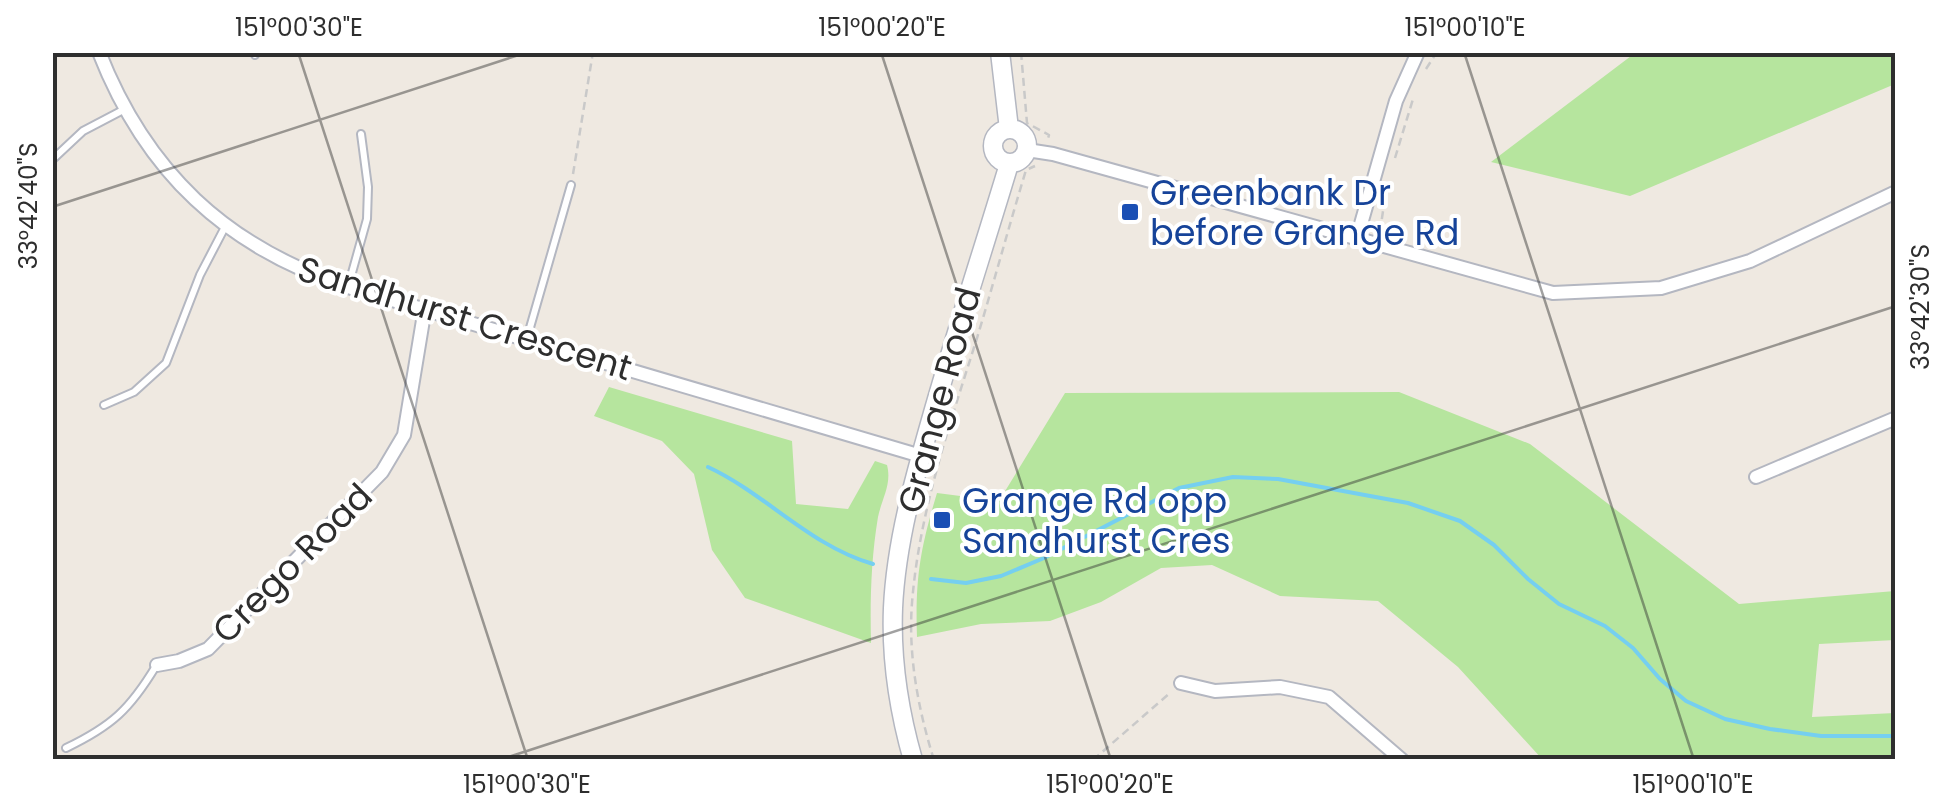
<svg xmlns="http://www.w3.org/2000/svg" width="1948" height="812" viewBox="0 0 1948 812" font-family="Poppins,sans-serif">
<rect width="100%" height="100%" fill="#efe9e1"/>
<path fill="#b6e59e" d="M1635,53h260v31l-265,112 -139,-34z
M609,387l183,54 4,63 52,5 27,-48 12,4c5,19 -5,33 -9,52 -7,42 -8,84 -7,126l-126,-45 -33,-48 -18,-76 -32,-33 -68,-25z
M1399,392l131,52 209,160 156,-13v49l-76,4 -7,73 83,-4v46h-353l-84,-92 -80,-66 -98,-5 -68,-31 -51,3 -60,34 -51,19 -69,3 -64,13c-2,-58 3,-88 20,-144l62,8 66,-108z"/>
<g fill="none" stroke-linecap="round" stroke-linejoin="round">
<path stroke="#75cff0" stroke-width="4" d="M708,467c58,27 102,79 165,97
M931,579l35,4 35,-7 43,-18 135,-70 54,-11 45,2 130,24 52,18 34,24 34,34 31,25 46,22 28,22 27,31 26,22 39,18 45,10 51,7h75"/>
<g stroke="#b4b7c1" stroke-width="10">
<path id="lane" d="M254,52l1,3
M52,160l31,-29 42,-22
M348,287l19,-68 1,-32 -7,-53
M527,338l44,-153
M104,405l30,-13 32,-29 34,-88 25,-48
M66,748c46,-22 64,-39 90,-82"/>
</g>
<g stroke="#b4b7c1" stroke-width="16">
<path id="street" d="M99,52c47,120 127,195 249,235l573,169
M1027,150l26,4 500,139 108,-5 89,-27 146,-69
M1357,238l39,-137 22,-49
M1756,477l140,-59
M157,665l22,-4 29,-12 174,-177 22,-37 21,-127
M1181,683l34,8 65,-4 49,10 73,63"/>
</g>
<g stroke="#b4b7c1" stroke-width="21">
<path id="secondary" d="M1000,52l9,77
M993 146a17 17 0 1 1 34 0a17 17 0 1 1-34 0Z
M913,760c-14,-49 -22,-102 -20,-152 3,-66 22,-132 40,-195 24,-84 51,-166 76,-249"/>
</g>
<path stroke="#c9c9c9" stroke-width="2.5" stroke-dasharray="8 5" stroke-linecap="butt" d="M1021,52l6,71 22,12 -2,7
M1426,69l11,-17
M1395,158l18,-59
M573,174l20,-122
M1380,232l6,-42
M934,760c-16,-51 -26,-105 -22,-157 7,-91 38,-179 65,-265 17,-56 32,-112 49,-168l9,-4
M1093,760l78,-68"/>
<use href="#lane" stroke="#fff" stroke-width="6"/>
<use href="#street" stroke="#fff" stroke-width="12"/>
<use href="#secondary" stroke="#fff" stroke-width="18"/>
</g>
<path fill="none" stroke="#2e2e2e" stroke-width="2.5" stroke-opacity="0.45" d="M298,52l230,708M881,52l230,708M1464,52l230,708M52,207l476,-155M499,760l1397,-454"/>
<g fill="#1a4fb4" stroke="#fff" stroke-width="4">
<rect x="1120" y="202" width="20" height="20" rx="5"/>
<rect x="932" y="510" width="20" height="20" rx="5"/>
</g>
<g text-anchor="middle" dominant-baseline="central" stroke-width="8" stroke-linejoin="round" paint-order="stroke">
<g font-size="35" fill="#164399" stroke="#fff" text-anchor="start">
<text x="1150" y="192">Greenbank Dr<tspan x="1150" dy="40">before Grange Rd</tspan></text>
<text x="962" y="500">Grange Rd opp<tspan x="962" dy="40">Sandhurst Cres</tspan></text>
</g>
<g font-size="35" fill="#2e2e2e" stroke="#fff">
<text transform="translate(465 318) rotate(17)">Sandhurst Crescent</text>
<text transform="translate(939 400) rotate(-75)">Grange Road</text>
<text transform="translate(292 563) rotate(-45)">Crego Road</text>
</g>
</g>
<rect width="1948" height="812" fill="none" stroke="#ffffff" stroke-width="110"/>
<rect x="55" y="55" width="1838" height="702" fill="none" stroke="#2e2e2e" stroke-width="4"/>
<g font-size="25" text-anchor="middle" fill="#2e2e2e">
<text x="299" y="36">151°00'30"E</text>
<text x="882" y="36">151°00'20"E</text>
<text x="1465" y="36">151°00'10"E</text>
<text transform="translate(28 206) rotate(-90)" y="9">33°42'40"S</text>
<text transform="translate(1920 307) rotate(-90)" y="9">33°42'30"S</text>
<text x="527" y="793">151°00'30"E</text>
<text x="1110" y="793">151°00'20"E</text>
<text x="1693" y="793">151°00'10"E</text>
</g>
</svg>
